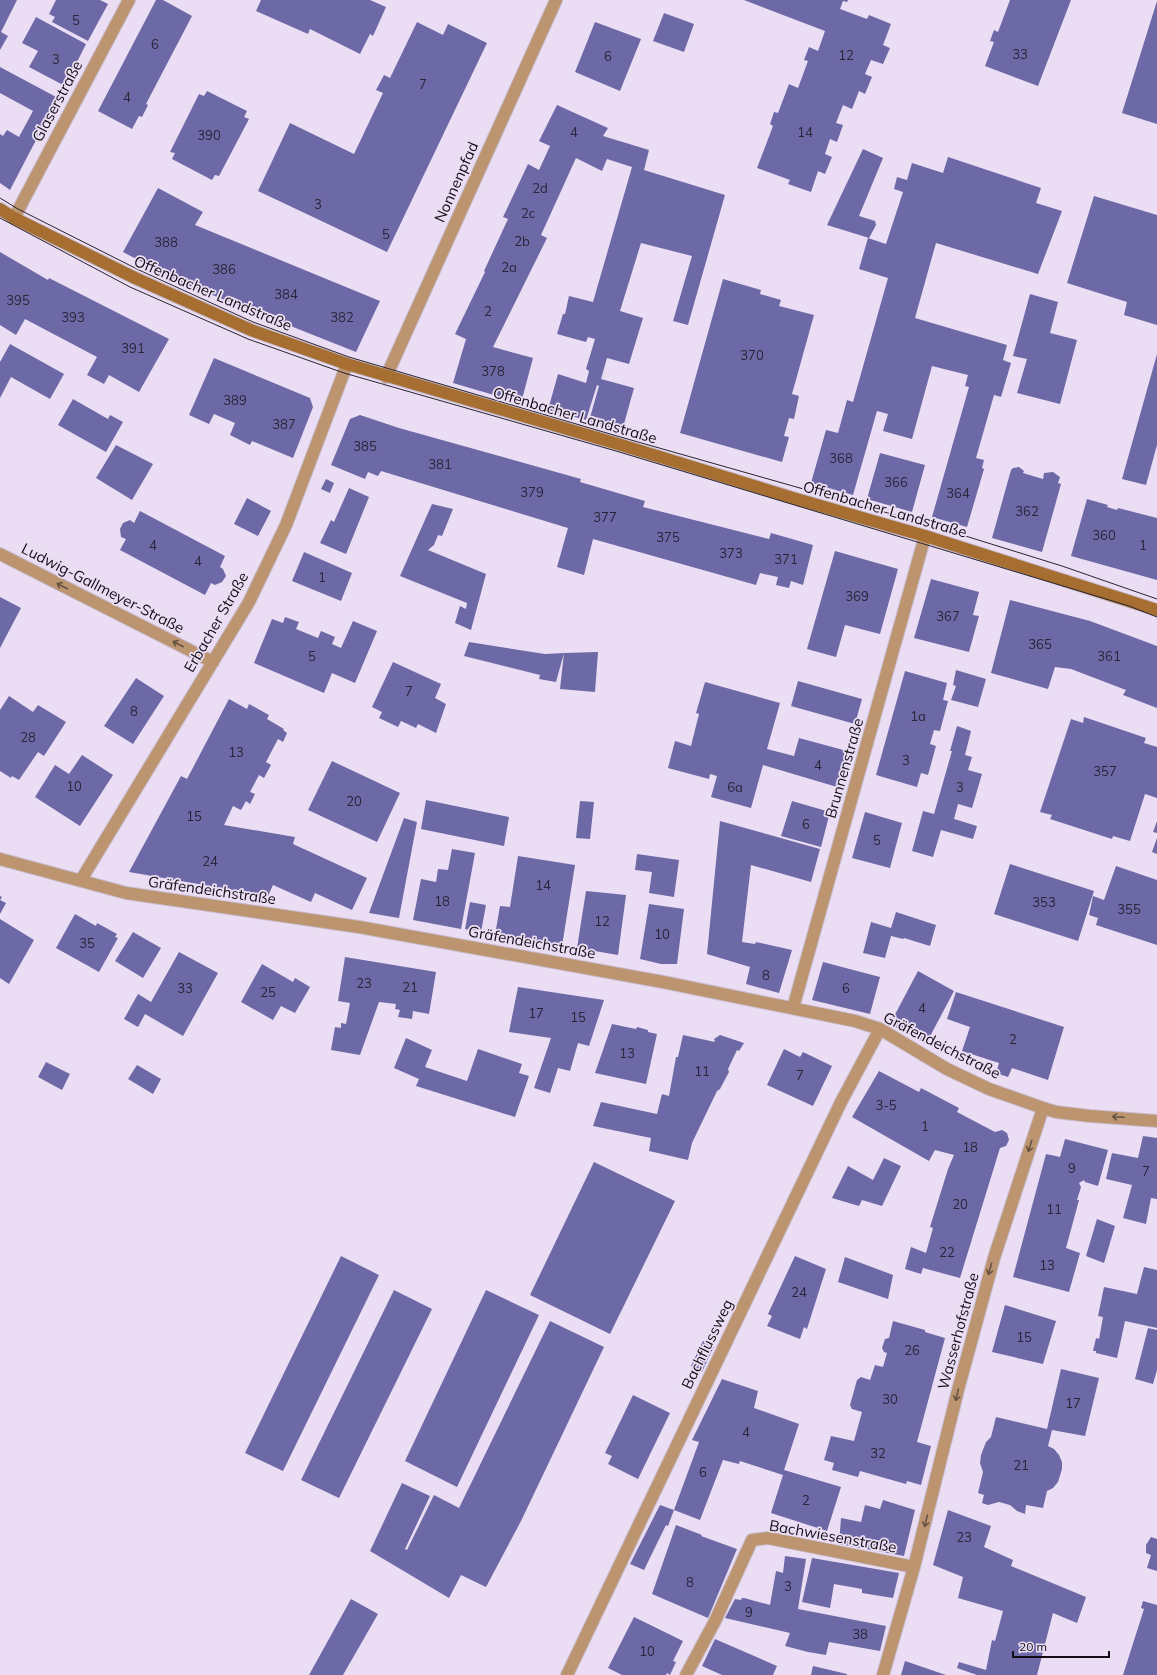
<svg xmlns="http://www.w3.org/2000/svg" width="1157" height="1675" viewBox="0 0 1157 1675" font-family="Mulish,sans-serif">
<rect width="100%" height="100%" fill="#ebdef4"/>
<path fill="#6d69a6" d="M0,0h17l-16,32 7,4 -8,14z
M56,0h44l8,4 -20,37 -36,-19 3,-5 -6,-3z
M156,0h7l29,16 -46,88 2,1 -6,12 -3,-1 -7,13 -34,-18z
M261,0h109l16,7 -13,29 -3,-2 -10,20 -50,-25 -2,5 -52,-23z
M744,0h104l-1,2 -4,-1 -3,8 27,10 2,-4 22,9 -8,21 7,3 -7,16 -12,-4 -6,14 7,3 -7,17 -6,-3 -7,18 -9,-4 -7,18 7,2 -6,17 -7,-3 -5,15 7,3 -7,17 -7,-3 -7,21 -23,-8 2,-4 -33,-12 16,-42 -3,-2 4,-12 4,1 11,-29 9,4 10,-27 -4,-1 5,-13 9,4 7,-20z
M1010,0h61l-33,86 -53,-20 9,-24 -4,-1 4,-11 4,2z
M1157,1v123l-35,-11z
M664,13l30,11 -10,28 -31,-11z
M36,17l50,27 -21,42 -36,-19 9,-16 -16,-8z
M417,22l26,13 5,-11 39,19 -100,209 -129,-61 32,-68 64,31 29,-61 -7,-3 8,-15 6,3z
M595,22l46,17 -21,52 -45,-19z
M0,67l58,31 -48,92 -10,-7v-49l3,2 4,-6 12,7 14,-26 -33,-18z
M207,91l40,20 -3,6 5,2 -30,57 -4,-1 -3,5 -40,-21 3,-6 -5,-1 29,-58 5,2z
M557,105l51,23 -5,8 46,14 -5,20 81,25 -37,130 -15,-4 19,-65 -51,-13 -21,68 23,7 -14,46 -22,-6 -6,21 33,9 -12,43 -33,-10 10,-35 -2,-1 -11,35 -38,-10 10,-36 28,9 3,-12 -3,-2 9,-30 -7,-2 -2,5 -29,-8 6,-20h2l4,-18 24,6 39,-135 -25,-8 -5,12 -26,-13 -35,77 6,3 -54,109 40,11 -12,45 -68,-20 13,-44 -11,-5 30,-62 -1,-1 24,-52 -5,-2 25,-53 11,6 11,-24 -11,-5z
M863,149l20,9 -24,58 16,5 1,4 -7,13 -42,-13z
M948,157l93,31 -5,15 26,8 -24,63 -102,-31 -4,14 -17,61 92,27 -4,15 8,3 -10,34 -7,-2 -18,63 8,2 -2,8 2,1 -17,58 -35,-10 37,-130 -4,-1 3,-11 -36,-9 -20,73 -29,-8 5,-17 -11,-3 -24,84 -42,-12 15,-53 12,3 9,-33 6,2 35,-124 -29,-9 9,-31 18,6 17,-52 -9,-3 3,-12 10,3 5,-17 31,10z
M158,188l45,24 -8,13 185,76 -24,51 -174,-69 -59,-31z
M1094,196l63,19v110l-33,-10 3,-13 -60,-19z
M0,252l48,28 1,-2 120,61 -30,53 -30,-17 -5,9 -17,-9 10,-18 -72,-38 -9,16 -16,-10z
M723,279l38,11 -1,4 21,6 -2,6 35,9 -22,79 7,2 -5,23 -5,-1 -5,18 5,1 -7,25 -102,-29z
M1030,294l28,8 -8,31 27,7 -17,64 -43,-11 10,-34 -14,-3z
M10,344l54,30 -14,25 -39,-22 -11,21v-36z
M1157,354v91l-11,40 -24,-6z
M214,358l96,40 3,9 -20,51 -41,-17 -2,4 -20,-10 5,-12 -21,-9 -5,10 -20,-9z
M73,399l35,20 2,-4 13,7 -17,30 -48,-27z
M360,415l39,13 182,51 -1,3 65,19 -2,6 126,32 2,-6 42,12 -10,40 -12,-4 -2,7 -13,-3 2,-8 -18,-4 -4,12 -163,-46 -9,36 -27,-8 11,-39 -187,-57 -3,5 -10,-4 -3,7 -34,-14 19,-46z
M116,445l37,19 -21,36 -36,-22z
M880,453l45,12 -13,47 -45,-13z
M1019,467l5,4 -1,2 20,6 1,-6 9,-1 7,5 -2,6 3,1 -19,68 -50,-14 19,-68 2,-2z
M326,479l8,4 -4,10 -9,-4z
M349,488l20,9 -23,57 -26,-11 11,-23 3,2z
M247,498l24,13 -13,25 -24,-12z
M1087,499l21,6 -1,2 10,3 1,-2 39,10v62l-86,-24z
M432,504l21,5 -11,27 -4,-1 -4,10 -6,5 58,24 -15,56 -16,-7 5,-17 6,3 1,-6 -67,-27z
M140,511l85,45 -5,11 3,2 3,7 -4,6 -7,3 -4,-2 -6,12 -85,-45 6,-11 -5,-2 -1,-8 3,-6 7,-3 4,3z
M835,551l63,18 -18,65 -35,-9 -9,32 -29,-8z
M304,552l48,21 -11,28 -49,-20z
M931,579l48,13 -6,23 6,1 -10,36 -55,-14z
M0,597l21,11 -21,40z
M1010,600l80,21 67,25v62l-34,-13 3,-5 -55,-21 -16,-2 -7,22 -57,-16z
M285,617l14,5 -3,7 22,9 3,-7 14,6 -3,7 9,4 12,-27 24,10 -22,52 -23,-10 -8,20 -70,-30 18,-44 11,4z
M469,642l76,12 19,-1 -8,29 -17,-3 1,-4 -76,-19z
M598,652l-3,40 -35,-3 4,-36z
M393,662l48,22 -6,14 11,6 -10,29 -18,-9 -2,4 -15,-7 -3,6 -19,-9 3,-6 -10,-5z
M956,670l30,9 -8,28 -27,-7 5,-14 -3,-1z
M905,671l42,12 -4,17 5,1 -8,30 -6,-1 -4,14 6,2 -8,29 -7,-2 -4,14 -41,-12z
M136,678l28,18 -31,48 -29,-18z
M798,681l64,18 -7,25 -64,-18z
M705,682l75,21 -13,46 27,7 5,-18 48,13 -10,36 -74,-22 -12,43 -40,-11 6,-21 -7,-2 -1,5 -41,-11 7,-27 16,5 8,-32 -3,-1z
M9,696l24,16 5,-7 28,17 -22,34 -6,-4 -19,28 -7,-4 -1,2 -11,-7v-61z
M229,699l18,10 2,-5 20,11 -2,4 17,10 -1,1 4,3 -4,9 -5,-3 -12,23 5,3 -7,13 -5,-3 -9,17 5,2 -5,10 -4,-3 -5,9 -8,-4 -9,19 71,12 -2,7 74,34 -15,32 -37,-17 -4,9 -38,-17 -5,11 -139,-24 52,-96 6,3z
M1084,717l62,21 -2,5 13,4v51l-12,-4 -15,47 -17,-5 -1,3 -62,-20 2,-4 -12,-3 31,-93 12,4z
M957,726l14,5 -6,24 7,2 -4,13 14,4 -10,34 -14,-4 -4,15 23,7 -4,13 -32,-9 -8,27 -21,-6 11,-40 11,3 18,-63h-2z
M82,755l31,20 -33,51 -45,-29 20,-32 14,9z
M332,761l68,32 -23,49 -69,-32z
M426,800l83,17 -5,29 -83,-17z
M580,801l14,1 -4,37 -14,-1z
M792,801l38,11 -9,35 -40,-11z
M865,812l37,11 -12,45 -38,-10z
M404,818l13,4 -18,96 -30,-5z
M720,821l100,28 -9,33 -60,-17 -9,77 13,2 1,-2 36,8 -13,43 -33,-9 4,-17 -43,-13z
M1157,821v12l-4,-1z
M1157,838v16l-5,-2z
M452,849l23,4 -14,76 -48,-9 8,-41 15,3 2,-13 10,1z
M637,854l42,6 -5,37 -25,-4 3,-21 -17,-2z
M518,856l57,9 -13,81 -67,-11 5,-29 10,1z
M1010,864l84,27 -16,50 -84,-27z
M1116,866l41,14v65l-61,-20 2,-7 -9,-3 4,-19 11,4z
M586,891l40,4 -8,60 -41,-7z
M0,896l2,1 -2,3 6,3 -6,11z
M470,902l16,3 -5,27 -16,-3z
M649,904l35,5 -7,55h-16l-21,-5z
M896,912l40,13 -6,21 -26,-8 -1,1 -12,-3 -6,22 -22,-5 8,-31 20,6z
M75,914l21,12 1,-3 20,11 -2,3 3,1 -19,34 -43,-24z
M0,919l34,21 -25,44 -9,-6z
M133,932l28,16 -18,30 -28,-17z
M179,952l39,21 -35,63 -38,-22 -7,13 -14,-8 14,-25 13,8z
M345,957l91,15 -7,42 -16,-3 -1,8 -14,-2 2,-7 -5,-1 1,-5 -17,-2 -19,53 -29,-5 4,-23 6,1v-5l5,1 4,-21 -12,-2z
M823,962l57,15 -10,37 -58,-14z
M262,964l31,18 2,-4 15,9 -15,26 -14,-7 -8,14 -32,-18z
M918,971l36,20 -28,53 -36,-20z
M518,987l86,13 -15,46 -11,-3 -8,28 -12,-3 -8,25 -16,-5 17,-50 -42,-6z
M956,992l108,35 -16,53 -36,-12 -4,9 -12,-4 3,-10 -37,-12 8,-24 -23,-8z
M612,1024l24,5 1,-2 11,3v2l9,2 -11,50 -51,-11z
M683,1035l32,7 -1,-3 6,-4 24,8 -5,8 -2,-1 -9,19 1,3 -9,17 -3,2 -25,52 -4,17 -39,-9 2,-13 -58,-12 8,-24 56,12 5,-20 7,2 7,-39h2z
M406,1038l26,12 -7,17 42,14 11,-32 44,15 -3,9 10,3 -14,41 -99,-31 3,-7 -25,-11z
M784,1049l16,8 3,-5 29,14 -19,40 -46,-21z
M46,1062l24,12 -8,16 -24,-13z
M137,1065l24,14 -8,15 -25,-15z
M879,1071l40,21 2,-4 38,20 -2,4 38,20 7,-2 5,3 2,7 -3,6 -6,2 -40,130 -37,-10 -2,6 -16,-5 6,-22 15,6 7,-25 -3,-1 18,-58 6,-14 -19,-5 -6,11 -77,-44z
M1143,1136l14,2v61l-6,-1 -5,26 -23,-6 9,-33 -26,-6 6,-26 26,5z
M1065,1139l43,11 -10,36 -13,-4 -1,-2 -5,3 2,4 -4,13h2l-13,48 14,5 -11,39 -56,-15 33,-123 14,3z
M884,1158l17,8 -19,40 -20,-6 -3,6 -27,-8 16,-32 25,14z
M594,1162l81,39 -65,133 -80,-39z
M1097,1219l18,7 -11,37 -18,-7z
M341,1256l38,19 -96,196 -38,-18z
M795,1256l31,13 -19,60 -3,-2 -4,12 -33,-13 5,-10 -4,-2z
M845,1257l48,18 -5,24 -50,-17z
M1144,1267l13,3v58l-32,-7 -8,37 -21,-5v-2h-3l3,-13 3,1 4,-22 -5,-1 6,-29 33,7z
M394,1290l38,19 -93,189 -38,-18z
M486,1290l53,25 -82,172 -52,-26z
M1005,1305l51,16 -13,43 -51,-12z
M550,1321l54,26 -83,174 -35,66 -25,-12 -12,23 -79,-47 32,-68 28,13 -25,53 2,1 27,-55 25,13z
M893,1321l32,9v2l20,6 -28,104 14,4 -10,39 -14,-4 -1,3 -46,-13 -2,6 -26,-7 2,-7 -10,-3 7,-24 23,5 8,-29 -10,-3 -2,-4 7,-25 4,-3 9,3 5,-15 8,2 4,-14 -3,-1 -2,-4 3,-9 4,-1z
M1148,1328l9,2v40l-4,14 -18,-5z
M703,1341l11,5 -12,26 -11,-6z
M1061,1369l38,9 -14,58 -33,-6 -4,16 6,3 5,6 3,7v7l-4,13 -5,6 -6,3 -4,17 -17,-3 -1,9 -8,-3 -7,-6 -11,-3 -11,3 -6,-2 2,-8 -6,-2 5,-21 -3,-9 1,-8 5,-13 5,-5 5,-20 51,12z
M722,1379l36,12 -4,17 45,16 -15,46 57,17 -14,44 -56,-18 12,-38 -43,-14 -1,3 -16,-4 -23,60 -26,-10 25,-68 -7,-2z
M633,1395l37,18 -32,66 -30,-15 4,-8 -7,-3z
M883,1500l32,10 -11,46 -65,-12 2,-26 20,4 4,-17 15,4z
M660,1505l14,5 -6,16 -2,-1 -22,45 -14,-6z
M948,1510l43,16 -7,21 29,13 -2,6 75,31 -9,26 -24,-10 -16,62h-60l-20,-7 2,-6 27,8 6,-30 3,1 8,-30 -45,-13 5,-21 -30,-12z
M676,1525l26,10 -1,1 36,13 -29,69 -56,-24z
M1151,1537l6,2v32l-10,-3 4,-13 -5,-2v-8z
M785,1556l21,3 -8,50 88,17 -6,25 -51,-9 -3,13 -18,-3 -23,-6 5,-13 -65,-15 10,-19 6,1 1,-2h2l26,7 6,-34 7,2z
M812,1558l87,15 -6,25 -31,-5v-4l-28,-5 -4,24 -28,-6z
M351,1599l27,15 -35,61h-34z
M1143,1601l14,4v70h-34l21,-66 -3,-1z
M634,1617l49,24 -10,20 3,1 -6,13 -3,-2 -1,2h-44l-14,-7z
M715,1639l62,27 -4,9h-51l-20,-9z
M905,1661l41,14h-45z
M813,1666l34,8v1h-36z"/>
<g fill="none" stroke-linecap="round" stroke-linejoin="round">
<g stroke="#c8bdd0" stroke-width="14">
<path id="street" d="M14,218l115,-218
M386,377l170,-377
M0,554l213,108
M0,859l126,34 233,34 304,55 192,39 25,8 67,40 42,20 54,19 13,4 34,4 67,5
M81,880l168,-278 37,-77 61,-161
M793,1008l132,-472
M567,1675l274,-573 39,-73
M686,1675l29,-54 37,-81 16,-2 146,29
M883,1675l31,-108 44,-177 36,-132 49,-150"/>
</g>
<g stroke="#c8bdd0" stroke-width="14">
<path id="secondary" d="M0,209l14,9 121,60 116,52 96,34 271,80 175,54 132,38 232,74"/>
</g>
<use href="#street" stroke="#bc9570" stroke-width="12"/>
<use href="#secondary" stroke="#a66e31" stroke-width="12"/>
<path stroke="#2a242d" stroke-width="1" d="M0,198l18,11 121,61 114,52 96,35 268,79 313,89 132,41 95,33
M0,218l130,69 118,52 96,34 272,78 513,155 28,11"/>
</g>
<defs><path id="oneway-shaft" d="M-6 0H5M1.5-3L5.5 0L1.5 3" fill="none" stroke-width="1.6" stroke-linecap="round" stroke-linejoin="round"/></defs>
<g stroke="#685242">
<use href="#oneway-shaft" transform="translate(62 586) rotate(-153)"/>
<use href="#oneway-shaft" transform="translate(178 644) rotate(-153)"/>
<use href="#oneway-shaft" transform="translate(1118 1117) rotate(-177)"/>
<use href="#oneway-shaft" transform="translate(1030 1146) rotate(108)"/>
<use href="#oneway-shaft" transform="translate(990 1269) rotate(105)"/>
<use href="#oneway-shaft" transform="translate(957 1395) rotate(104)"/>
<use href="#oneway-shaft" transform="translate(926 1521) rotate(104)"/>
</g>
<g text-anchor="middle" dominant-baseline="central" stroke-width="3.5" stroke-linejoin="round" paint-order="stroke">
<g font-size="13" fill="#2a2539">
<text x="76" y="20">5</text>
<text x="155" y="44">6</text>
<text x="1020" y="54">33</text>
<text x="846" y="55">12</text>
<text x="608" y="56">6</text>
<text x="56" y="59">3</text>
<text x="423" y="84">7</text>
<text x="127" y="97">4</text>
<text x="574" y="132">4</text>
<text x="805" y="132">14</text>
<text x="209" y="135">390</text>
<text x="540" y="188">2d</text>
<text x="318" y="204">3</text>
<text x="528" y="213">2c</text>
<text x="386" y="234">5</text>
<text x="522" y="241">2b</text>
<text x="166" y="242">388</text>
<text x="509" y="267">2a</text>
<text x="224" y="269">386</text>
<text x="286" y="294">384</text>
<text x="18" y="300">395</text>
<text x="488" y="311">2</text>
<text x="73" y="317">393</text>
<text x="342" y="317">382</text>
<text x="133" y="348">391</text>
<text x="752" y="355">370</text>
<text x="493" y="371">378</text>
<text x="235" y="400">389</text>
<text x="284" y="424">387</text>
<text x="365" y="446">385</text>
<text x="841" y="458">368</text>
<text x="440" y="464">381</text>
<text x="896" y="482">366</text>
<text x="532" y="492">379</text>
<text x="958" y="493">364</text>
<text x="1027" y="511">362</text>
<text x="605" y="517">377</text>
<text x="1104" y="535">360</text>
<text x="668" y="537">375</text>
<text x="153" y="545">4</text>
<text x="1143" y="545">1</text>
<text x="731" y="553">373</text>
<text x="786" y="559">371</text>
<text x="198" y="561">4</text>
<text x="322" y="577">1</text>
<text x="857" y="596">369</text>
<text x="948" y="616">367</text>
<text x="1040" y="644">365</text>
<text x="312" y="656">5</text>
<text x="1109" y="656">361</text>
<text x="409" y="691">7</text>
<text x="134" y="711">8</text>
<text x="918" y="716">1a</text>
<text x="28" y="737">28</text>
<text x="236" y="752">13</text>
<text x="906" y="760">3</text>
<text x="818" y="765">4</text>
<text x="1105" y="771">357</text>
<text x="74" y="786">10</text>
<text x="735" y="787">6a</text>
<text x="960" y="787">3</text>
<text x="354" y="801">20</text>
<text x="194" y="816">15</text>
<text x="806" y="824">6</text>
<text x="877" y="840">5</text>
<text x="210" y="861">24</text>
<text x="543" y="885">14</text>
<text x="442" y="901">18</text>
<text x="1044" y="902">353</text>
<text x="1129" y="909">355</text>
<text x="602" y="921">12</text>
<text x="662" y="934">10</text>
<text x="87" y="943">35</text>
<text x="766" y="975">8</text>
<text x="364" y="983">23</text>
<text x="410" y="987">21</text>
<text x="185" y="988">33</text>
<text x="846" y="988">6</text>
<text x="268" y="992">25</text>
<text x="922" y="1008">4</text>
<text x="536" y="1013">17</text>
<text x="578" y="1017">15</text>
<text x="1013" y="1039">2</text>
<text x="627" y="1053">13</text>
<text x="702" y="1071">11</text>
<text x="800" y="1075">7</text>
<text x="886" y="1105">3-5</text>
<text x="925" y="1126">1</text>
<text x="970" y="1147">18</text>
<text x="1072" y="1168">9</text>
<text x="1146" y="1171">7</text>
<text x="960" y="1204">20</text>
<text x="1054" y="1209">11</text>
<text x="947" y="1252">22</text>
<text x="1047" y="1265">13</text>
<text x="799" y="1292">24</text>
<text x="1024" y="1337">15</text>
<text x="912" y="1350">26</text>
<text x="890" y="1399">30</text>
<text x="1073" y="1403">17</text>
<text x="746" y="1432">4</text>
<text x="878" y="1453">32</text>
<text x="1021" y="1465">21</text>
<text x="703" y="1472">6</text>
<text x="806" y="1500">2</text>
<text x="964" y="1537">23</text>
<text x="690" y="1582">8</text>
<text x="788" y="1586">3</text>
<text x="749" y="1612">9</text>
<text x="860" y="1634">38</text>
<text x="647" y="1651">10</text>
</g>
<g font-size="15" fill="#130e15" stroke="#ebdef4">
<text transform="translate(57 101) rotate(-62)">Glaserstraße</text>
<text transform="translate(456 182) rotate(-66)">Nonnenpfad</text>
<text transform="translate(213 293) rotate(23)">Offenbacher Landstraße</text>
<text transform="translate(575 415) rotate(16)">Offenbacher Landstraße</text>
<text transform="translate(885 509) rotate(16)">Offenbacher Landstraße</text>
<text transform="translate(103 588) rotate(27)">Ludwig-Gallmeyer-Straße</text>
<text transform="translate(216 622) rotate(-60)">Erbacher Straße</text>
<text transform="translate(844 768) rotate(-74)">Brunnenstraße</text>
<text transform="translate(212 890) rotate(8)">Gräfendeichstraße</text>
<text transform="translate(532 942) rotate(10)">Gräfendeichstraße</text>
<text transform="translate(942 1045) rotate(27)">Gräfendeichstraße</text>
<text transform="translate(958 1331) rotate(-75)">Wasserhofstraße</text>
<text transform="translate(707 1344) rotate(-64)">Bachflussweg</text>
<text transform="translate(833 1536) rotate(10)">Bachwiesenstraße</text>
</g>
</g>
<path d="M1013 1651v6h96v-6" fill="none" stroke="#130e15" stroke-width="2"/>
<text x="1019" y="1651" font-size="12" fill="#130e15" stroke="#ebdef4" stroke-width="3" paint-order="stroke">20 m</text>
</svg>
